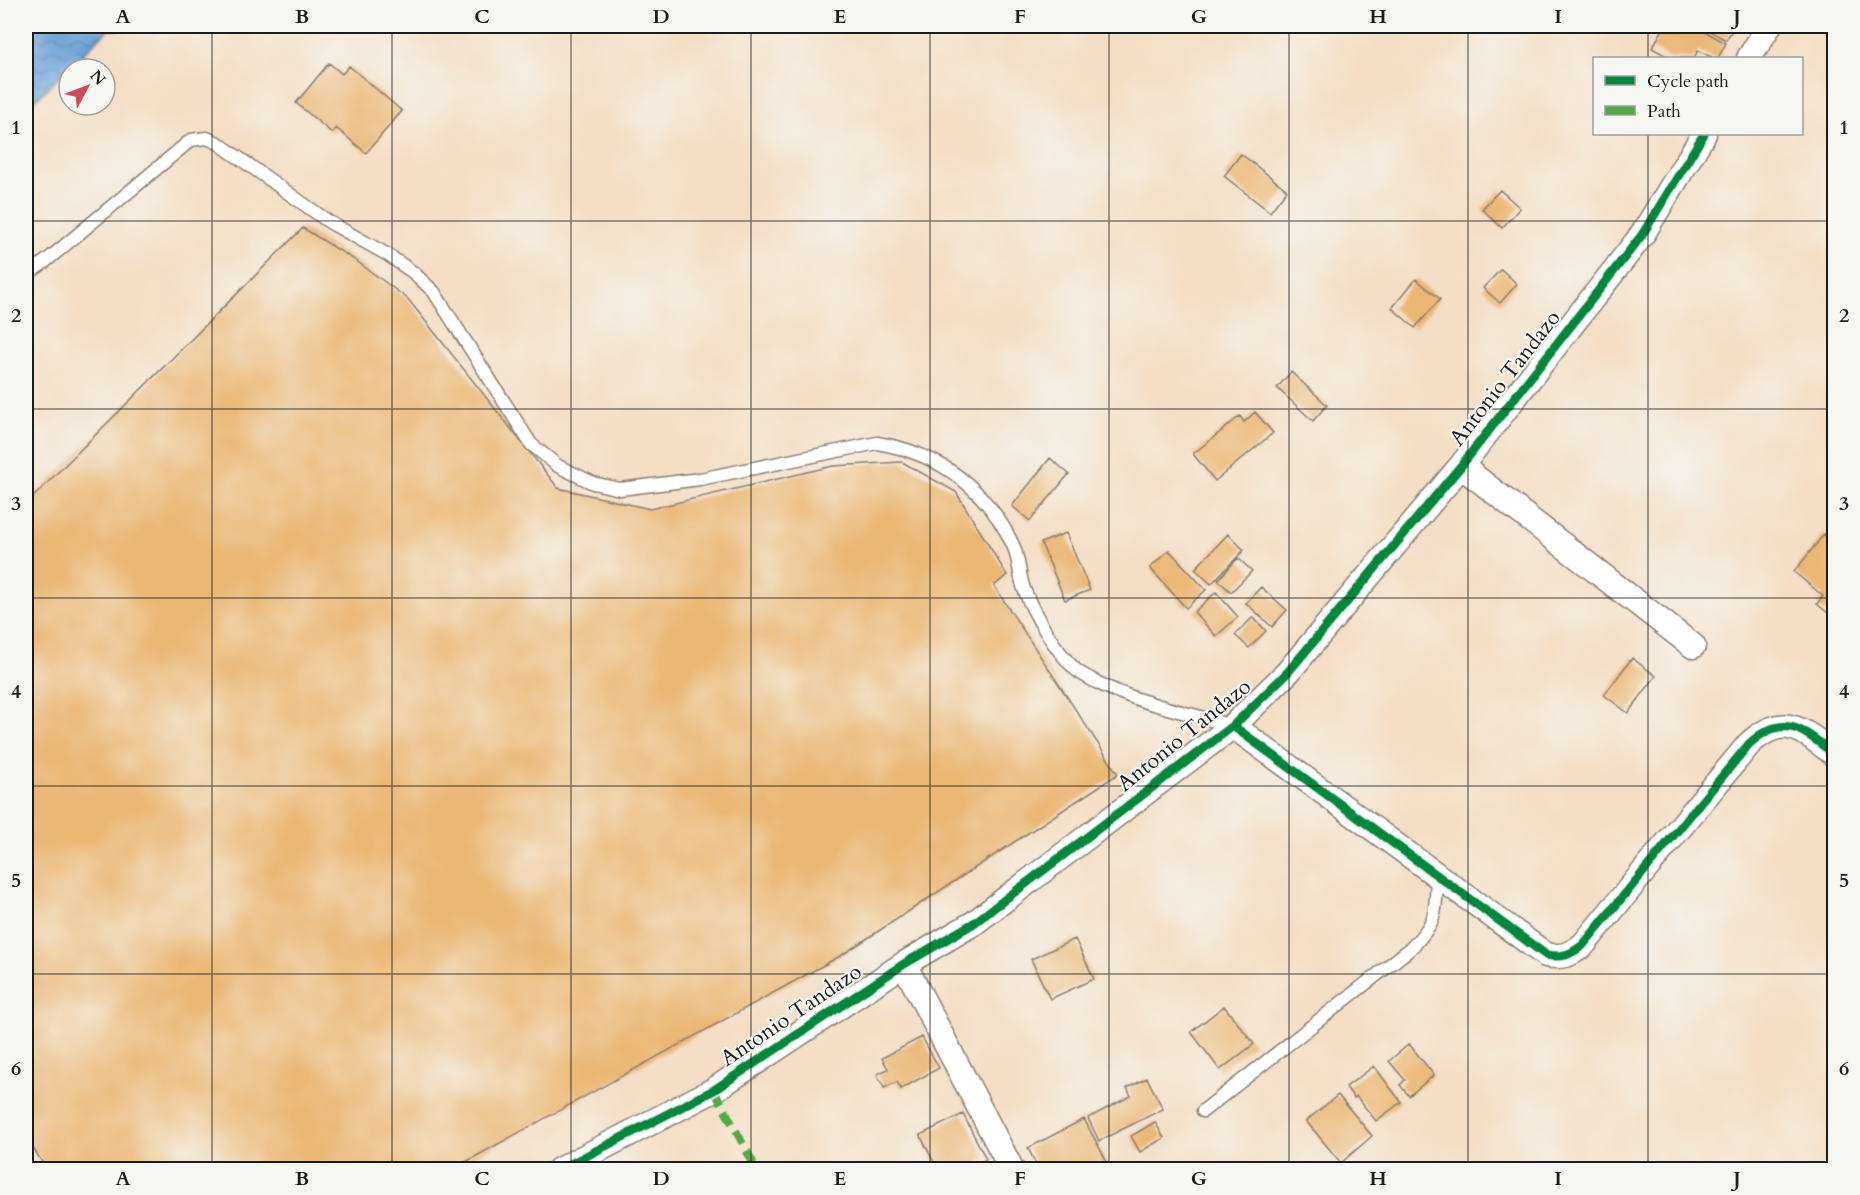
<svg xmlns="http://www.w3.org/2000/svg" width="1860" height="1195" viewBox="0 0 1860 1195" font-family="Cardo,serif">
<defs>
<pattern id="water-waves" width="16" height="10" patternUnits="userSpaceOnUse" patternTransform="scale(1.5)"><rect width="16" height="10" fill="#6ba1d8"/><path d="M0 5q4-4 8 0t8 0" fill="none" stroke="#5782ae"/></pattern>
</defs>
<rect width="100%" height="100%" fill="#f6f6f2"/>
<filter id="ink" filterUnits="userSpaceOnUse"><feTurbulence type="fractalNoise" baseFrequency=".0167" numOctaves="2"/><feDisplacementMap in="SourceGraphic" scale="12" xChannelSelector="R" yChannelSelector="G"/><feConvolveMatrix kernelMatrix="1 2 1 2 8 2 1 2 1" color-interpolation-filters="sRGB"/></filter>
<filter id="wash" filterUnits="userSpaceOnUse"><feTurbulence type="fractalNoise" baseFrequency=".008" numOctaves="4" result="noise"/><feDisplacementMap in="SourceGraphic" scale="24" xChannelSelector="R" yChannelSelector="G"/><feGaussianBlur stdDeviation="1.35" result="paint"/><feColorMatrix in="noise" values="0 0 0 0 0 0 0 0 0 0 0 0 0 0 0 0 0 1.4 0 .05"/><feComposite in="paint" operator="in"/></filter>
<g filter="url(#wash)">
<rect width="100%" height="100%" fill="#f4dec5"/>
<path fill="url(#water-waves)" stroke="#445e7a" stroke-width="1.5" d="M26,26h153l-71,4 -82,79z"/>
<g id="blocks">
<path fill="#ebb774" d="M1665,26h30l31,17 -8,15h-5l-15,-8 -4,8h-24l-18,-10z
M1705,26h30l-9,14 -22,-12z
M329,63l13,11 7,-8 53,45 -36,42 -30,-25 -4,5 -36,-30z
M1241,154l46,36 -17,22 -46,-36z
M1500,190l20,18 -18,20 -20,-19z
M303,228l52,32 53,39 150,189 92,21 183,-43 69,-4 54,30 51,83 -13,11 124,188 -276,181 -391,215h-404l-21,-33v-633z
M1501,269l16,15 -17,19 -17,-15z
M1416,279l24,20 -25,29 -23,-20z
M1291,372l36,33 -14,16 -36,-33z
M1255,412l18,21 -58,48 -22,-27 47,-38 4,6z
M1050,458l19,16 -39,47 -18,-15z
M1066,533l24,57 -25,10 -24,-57z
M1228,534l16,16 -33,34 -16,-15z
M1824,534l10,9v75l-17,-14 6,-8 -29,-24z
M1169,550l37,40 -20,18 -36,-40z
M1238,558l14,13 -21,21 -13,-12z
M1261,587l26,23 -15,17 -26,-24z
M1216,592l22,25 -22,19 -22,-24z
M1253,617l13,14 -17,17 -14,-13z
M1632,658l24,18 -28,37 -24,-18z
M1075,939l19,40 -44,20 -19,-40z
M1224,1006l30,38 -34,26 -29,-38z
M922,1037l17,31 -38,21 -4,-7 -13,6 -7,-14 11,-5 -6,-11z
M1409,1044l25,31 -25,21 -9,-11 5,-5 -16,-19z
M1374,1066l27,36 -25,19 -20,-25 -2,2 -8,-11z
M1147,1078l16,31 -64,32 -11,-23 43,-22 -4,-8z
M1338,1095l34,41 -31,27 -35,-42z
M963,1114l23,45 -20,11h-28l-18,-35z
M1084,1119l23,43 -14,8h-54l-11,-22z
M1155,1122l9,16 -24,14 -9,-16z
M603,1159l5,11h-25z"/>
</g>
</g>
<g filter="url(#ink)">
<use href="#blocks" fill-opacity="0" stroke="#887d70" stroke-width="1.5"/>
<g fill="none" stroke-linecap="round" stroke-linejoin="round">
<g stroke="#887d70" stroke-width="15">
<path id="lane" d="M26,275l20,-14 145,-121 16,-2 11,5 111,79 59,33 26,18 20,19 97,152 27,22 35,17 27,6 80,-10 177,-36c62,10 109,45 136,102 6,13 6,30 11,44 10,26 31,61 51,80 5,5 13,8 19,12 42,22 93,31 138,45
M1203,1111l207,-162c29,-29 25,-36 27,-74"/>
</g>
<g stroke="#887d70" stroke-width="27">
<path id="street" d="M1749,58l20,-32
M1461,466l232,180
M1233,726l313,229c16,3 24,0 37,-10l166,-201c35,-32 53,-15 85,10
M904,964l108,206
M559,1170l155,-80 190,-126 70,-41 259,-197 55,-54 173,-206 181,-231 62,-101"/>
</g>
<use href="#lane" stroke="#fff" stroke-width="12"/>
<use href="#street" stroke="#fff" stroke-width="24"/>
<path stroke="#52a943" stroke-width="8" stroke-dasharray="15 8" stroke-linecap="butt" d="M714,1090l43,80"/>
<g stroke="#f6f6f2" stroke-width="13">
<path id="cycleway" d="M1233,726l313,229c16,3 24,0 37,-10l166,-201c35,-32 53,-15 85,10
M559,1170l155,-80 190,-126 70,-41 259,-197 55,-54 173,-206 181,-231 62,-101"/>
</g>
<use href="#cycleway" stroke="#00873e" stroke-width="9"/>
</g>
</g>
<path fill="none" stroke="#1c1c1c" stroke-width="1.5" stroke-opacity="0.55" d="M212,26v1144M392,26v1144M571,26v1144M751,26v1144M930,26v1144M1109,26v1144M1289,26v1144M1468,26v1144M1648,26v32M1648,134v1036M26,221h1808M26,409h1808M26,598h1808M26,786h1808M26,974h1808"/>
<g text-anchor="middle" dominant-baseline="central" stroke-width="4.5" stroke-linejoin="round" paint-order="stroke">
<g font-size="22" fill="#1c1c1c" stroke="#f6f6f2">
<text transform="translate(1505 378) rotate(-52)">Antonio Tandazo</text>
<text transform="translate(1184 735) rotate(-39)">Antonio Tandazo</text>
<text transform="translate(791 1015) rotate(-34)">Antonio Tandazo</text>
</g>
</g>
<rect width="1860" height="1195" fill="none" stroke="#f6f6f2" stroke-width="66"/>
<rect x="1593" y="57" width="210" height="78" fill="#f6f6f2" stroke="#9f9f9c" stroke-width="1.5"/>
<rect x="1605" y="76" width="30" height="9" fill="#00873e" stroke="#9f9f9c" stroke-width="1.5"/>
<text x="1647" y="87" font-size="18" fill="#1c1c1c">Cycle path</text>
<rect x="1605" y="106" width="30" height="9" fill="#52a943" stroke="#9f9f9c" stroke-width="1.5"/>
<text x="1647" y="117" font-size="18" fill="#1c1c1c">Path</text>
<g transform="translate(87 87) rotate(49)"><circle r="28" fill="#f6f6f2" stroke="#9f9f9c" stroke-width="1.5"/>
<path d="M0-4.5L10 22L0 15L-10 22Z" fill="#d1495b"/>
<text y="-9" font-size="16" font-weight="bold" text-anchor="middle" fill="#1c1c1c">N</text>
</g>
<rect x="33" y="33" width="1794" height="1129" fill="none" stroke="#1c1c1c" stroke-width="2"/>
<g font-size="20" text-anchor="middle" font-weight="bold" fill="#1c1c1c">
<text x="123" y="23">A</text>
<text x="302" y="23">B</text>
<text x="482" y="23">C</text>
<text x="661" y="23">D</text>
<text x="840" y="23">E</text>
<text x="1020" y="23">F</text>
<text x="1199" y="23">G</text>
<text x="1378" y="23">H</text>
<text x="1558" y="23">I</text>
<text x="1737" y="23">J</text>
<text x="16" y="134">1</text>
<text x="1844" y="134">1</text>
<text x="16" y="322">2</text>
<text x="1844" y="322">2</text>
<text x="16" y="510">3</text>
<text x="1844" y="510">3</text>
<text x="16" y="698">4</text>
<text x="1844" y="698">4</text>
<text x="16" y="887">5</text>
<text x="1844" y="887">5</text>
<text x="16" y="1075">6</text>
<text x="1844" y="1075">6</text>
<text x="123" y="1185">A</text>
<text x="302" y="1185">B</text>
<text x="482" y="1185">C</text>
<text x="661" y="1185">D</text>
<text x="840" y="1185">E</text>
<text x="1020" y="1185">F</text>
<text x="1199" y="1185">G</text>
<text x="1378" y="1185">H</text>
<text x="1558" y="1185">I</text>
<text x="1737" y="1185">J</text>
</g>
</svg>
